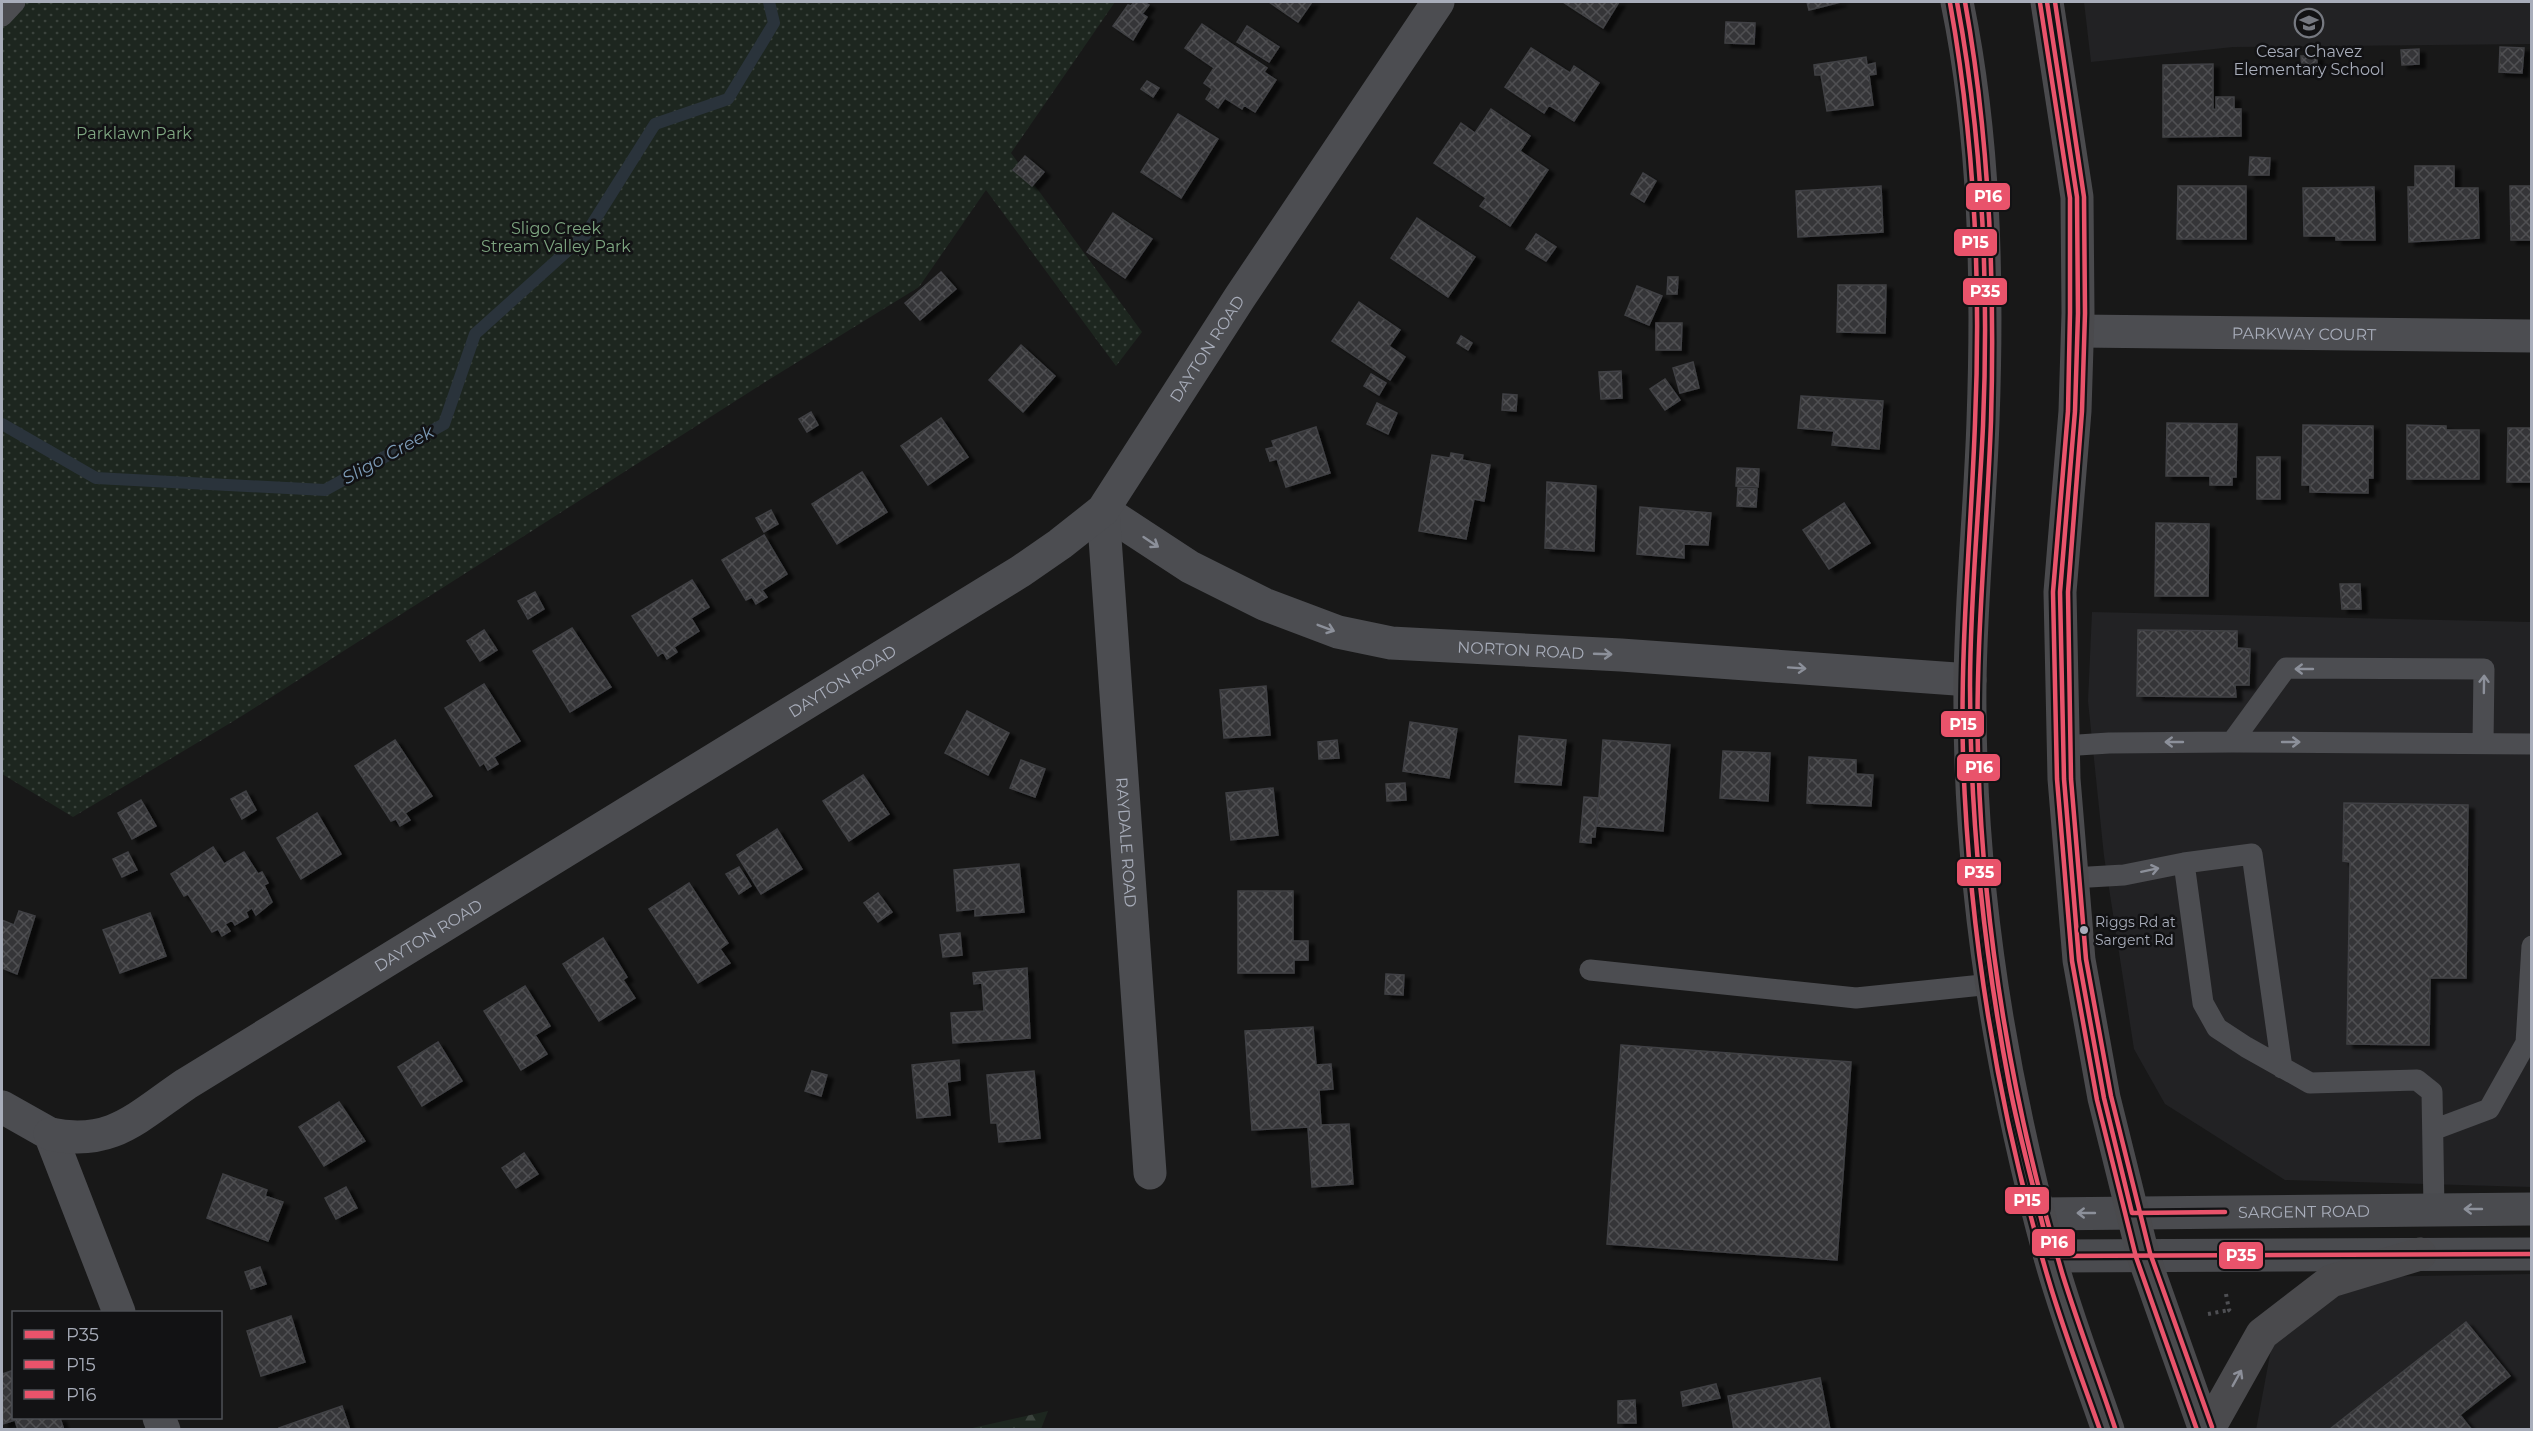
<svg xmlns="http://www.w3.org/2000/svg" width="2533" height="1431" viewBox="0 0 2533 1431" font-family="Montserrat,sans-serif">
<defs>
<pattern id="forest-firs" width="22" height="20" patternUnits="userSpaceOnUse" patternTransform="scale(1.5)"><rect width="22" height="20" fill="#1d261f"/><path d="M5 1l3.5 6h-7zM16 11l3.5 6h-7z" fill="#3b433d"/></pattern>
<pattern id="park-dots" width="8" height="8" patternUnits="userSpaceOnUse" patternTransform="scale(1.5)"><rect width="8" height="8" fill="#1d261f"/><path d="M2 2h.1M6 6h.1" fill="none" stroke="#3b433d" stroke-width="1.8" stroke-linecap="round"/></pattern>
<pattern id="building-cross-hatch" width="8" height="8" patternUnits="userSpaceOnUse" patternTransform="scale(1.5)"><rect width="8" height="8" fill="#363637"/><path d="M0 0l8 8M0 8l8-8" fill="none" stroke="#505052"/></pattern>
<filter id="shadow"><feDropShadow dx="6" dy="4" stdDeviation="1.5" flood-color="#0009"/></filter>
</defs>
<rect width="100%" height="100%" fill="#181818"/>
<path fill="#222224" d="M2084,2h447v42l-298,3 -142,15z
M2092,612l439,10v565l-246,-7 -120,-76 -31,-55 -30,-193 -16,-155z
M2531,1274v155l-275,1 18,-97 87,-56z"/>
<path fill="url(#forest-firs)" d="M1048,1411l-7,18h-73z"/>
<path fill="url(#park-dots)" d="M2,2h1113l-104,151 131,179 -26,34 -130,-176 -67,97 -149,92 -533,340 -164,98 -71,-43z"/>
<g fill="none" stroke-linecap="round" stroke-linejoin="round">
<path stroke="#2a333b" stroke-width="12" d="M2,424l94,54 229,12 119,-66 31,-90 111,-100 69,-110 73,-25 46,-76 -5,-21"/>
</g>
<path fill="url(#building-cross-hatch)" stroke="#404144" stroke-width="1.5" filter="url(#shadow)" d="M1134,2h10l5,3 -7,9 5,3 -14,23 -20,-14 15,-21 3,1z
M1269,2h43l-14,20z
M1563,2h56l-16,26z
M1807,2h34l-32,8z
M1726,22l29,1 -1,21 -29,-1z
M1202,24l65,44 -3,4 12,8 -21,32 -11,-7 -2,4 -17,-11 -7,10 -12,-9 6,-10 -8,-6 10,-15 -29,-20z
M1247,26l32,21 -10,15 -32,-20z
M2500,47l24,1 -2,25 -23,-1z
M1531,48l39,25 4,-7 25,17 -25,38 -25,-16 -5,8 -39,-26z
M2419,49v15l-17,1 -1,-15z
M2301,56h16v15l-15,1z
M1866,57l1,8 8,-2 1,11 -7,1 4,30 -46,6 -6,-36h-6l-1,-10z
M2213,64v45l3,1v-13h18v12h7v27l-78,1v-72z
M1147,81l12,7 -6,9 -12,-8z
M1491,109l39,27 -10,15 28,19 -38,56 -30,-20 6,-8 -52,-35 27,-40 14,10z
M1178,114l40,25 -37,59 -40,-26z
M1025,156l19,16 -12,14 -19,-16z
M2250,157l20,1 -1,17h-20z
M2415,166h39v22h24l1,50 -70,4 -1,-55h7z
M1643,173l13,8 -12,21 -13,-8z
M1881,186l2,46 -85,5 -2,-46z
M2178,186h68v53h-69z
M2510,186h22v54h-21z
M2374,187l1,53h-39v-4h-32l-1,-48z
M1113,213l39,26 -27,39 -38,-26z
M1417,218l58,39 -27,40 -57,-39z
M1536,234l20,13 -10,14 -20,-12z
M941,272l15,17 -36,31 -15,-17z
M1668,277h10l-1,17h-10z
M1838,285h48l-1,48 -48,-1z
M1637,286l25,10 -13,29 -24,-10z
M1359,302l41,28 -11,16 16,11 -15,23 -58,-39z
M1656,323h26l-1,27h-25z
M1461,336l11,7 -4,7 -11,-7z
M1021,345l34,31 -32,36 -34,-32z
M1693,362l6,26 -19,5 -7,-25z
M1621,371l1,27 -21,1 -2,-27z
M1371,374l15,9 -7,12 -15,-9z
M1665,379l15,21 -15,10 -15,-21z
M1503,394l14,1 -1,16 -14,-1z
M1801,396l82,5 -4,48 -47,-4 2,-14 -36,-3z
M1377,403l20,10 -9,21 -21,-10z
M811,412l7,13 -11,7 -8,-13z
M941,418l27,39 -40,28 -27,-39z
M2167,423l70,1 -1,53h-4v8h-22v-9h-44z
M2303,425l70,1v52h-5v15l-58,-1v-7h-8z
M2407,425l39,1v4h33v49h-72z
M1316,427l14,46 -44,14 -9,-28 -7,2 -4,-12 8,-2 -2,-6z
M2508,428h24v54h-25z
M1451,453l12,2 -1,5 28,5 -6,36 -10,-2 -8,40 -47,-8 13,-76 18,3z
M2257,457h23v42h-23z
M1737,468l22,1 -1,18 -22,-1z
M862,472l25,40 -50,32 -25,-40z
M1547,482l49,4 -2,65 -49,-3z
M1738,488l19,1 -1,18 -19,-1z
M1844,503l26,40 -41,26 -26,-39z
M1640,507l71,6 -3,32 -24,-1v14l-47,-4z
M771,510l7,14 -14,8 -8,-14z
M2156,523l53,1 -1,72h-53z
M764,535l23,39 -25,16 5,7 -11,7 -4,-7 -6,3 -24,-40z
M692,580l17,27 -18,11 8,13 -25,16 3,5 -10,7 -4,-7 -5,4 -26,-40z
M2340,584h20l1,25h-19z
M535,592l9,17 -16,10 -10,-18z
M572,628l39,59 -41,25 -37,-61z
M484,630l13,20 -17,11 -13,-20z
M2138,630l99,1v17l13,1 -1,36h-14l1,12 -99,-1z
M484,684l36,57 -26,16 4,7 -10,6 -4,-7 -4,3 -35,-58z
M1266,686l4,49 -46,3 -4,-48z
M967,711l42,22 -21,42 -43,-22z
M1410,722l47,7 -8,49 -46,-7z
M1519,736l47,4 -5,45 -46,-3z
M395,740l37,56 -27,17 5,7 -10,6 -4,-7 -5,2 -36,-55z
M1337,740l2,18 -20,1 -1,-17z
M1603,740l67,5 -7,86 -66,-5z
M1723,751l47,2 -2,48 -48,-3z
M1809,757l47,3v14l17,1 -2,31 -64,-3z
M1021,760l24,9 -10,28 -25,-9z
M863,775l26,39 -40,27 -26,-40z
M1405,783l1,17 -19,1 -1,-17z
M1273,788l5,47 -47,5 -5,-47z
M246,791l10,19 -14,9 -11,-20z
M1584,797l14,1 -3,39h-4v6l-11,-1z
M141,800l15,26 -24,13 -14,-26z
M2344,803l124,2 -2,173h-36l-1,67 -82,-1 3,-182 -7,-1z
M317,813l24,41 -40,25 -24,-41z
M777,829l25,40 -41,25 -24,-39z
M213,847l11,17 20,-12 14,22 4,-2 6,11 -4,2 8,17 -16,13 -4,-7 -6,4 2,5 -13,8 -3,-5 -7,4 5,7 -8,5 -4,-7 -6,3 -24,-38 -4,2 -13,-22z
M128,852l9,18 -15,7 -9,-18z
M1019,864l5,48 -49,4v-7l-18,2 -3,-41z
M739,867l12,19 -12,8 -13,-20z
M689,883l39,60 -8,6 10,14 -32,20 -49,-74z
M1238,891h55v50h15v19h-14v13h-56z
M878,893l14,19 -14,10 -14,-19z
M19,911l16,5 -18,58 -15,-6v-48l12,5z
M150,913l16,43 -46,17 -17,-43z
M960,933l2,22 -19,2 -3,-22z
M603,938l24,39 -4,3 12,18 -36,23 -36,-57z
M1027,968l3,70 -77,5 -2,-30 33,-2 -2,-28 -8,1 -1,-11z
M1386,974l18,1 -1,20 -18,-1z
M525,986l25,40 -15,9 12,19 -26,16 -37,-59z
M1313,1027l3,38 15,-1 2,25 -14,1 2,35 28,-1 4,60 -41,3 -4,-60 -56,3 -7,-99z
M438,1042l24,39 -40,25 -24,-39z
M1621,1045l230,17 -14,198 -230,-16z
M959,1060l1,20 -13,2 3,33 -33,3 -5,-53z
M812,1071l15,4 -6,21 -16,-5z
M1034,1071l6,67 -41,4 -2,-19h-6l-4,-48z
M339,1102l26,39 -41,25 -25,-39z
M524,1153l14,21 -22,14 -14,-20z
M223,1174l44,16 -2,6 18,6 -15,39 -61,-23z
M346,1187l11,21 -21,11 -11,-21z
M260,1267l6,17 -15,5 -6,-17z
M291,1316l14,46 -44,14 -14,-45z
M2466,1322l44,54 -50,39 12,15 -142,-1z
M14,1370v48h46l4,12h-46l-3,-10 -12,4 -1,-50z
M1820,1378l10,52h-96l-6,-34z
M1820,1378l10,52h-96l-6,-34z
M1716,1384l4,14 -37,8 -2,-14z
M1635,1400l1,23h-18v-22z
M342,1406l8,24h-70l-1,-2z"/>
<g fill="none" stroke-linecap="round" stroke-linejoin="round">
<path stroke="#4e4f53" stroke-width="4" stroke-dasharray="3 4.5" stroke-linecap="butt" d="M2226,1294l3,16 2,2
M2208,1314l21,-4"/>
<path stroke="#4c4d51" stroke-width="21" d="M2,16l13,-14
M2232,742l54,-74 198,1 -1,74
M2063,746l46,-3 123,-1 300,2
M2184,863l19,140 14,25 29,19 64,36 107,-3 15,12 2,117
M2072,878l52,-3 60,-12 68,-9 30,214
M1590,970l266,28 136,-14
M2433,1130l56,-21 37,-66 6,-97"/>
<g stroke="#4c4d51" stroke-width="33">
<path id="s1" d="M2078,331l454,5"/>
<path id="s2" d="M1103,510l87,57 74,37 74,28 53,11 230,12 349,25"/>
<path id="s3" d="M1103,510l47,663"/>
<path d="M2,1107l48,27 69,178"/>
<path id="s4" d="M50,1134c62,13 87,-17 136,-50l835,-513 39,-27 43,-34 137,-213 198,-295"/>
<path d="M159,1418l5,12"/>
</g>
<g stroke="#4a4b4f" stroke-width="33">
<path id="s5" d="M2040,1214l492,-5"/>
<path d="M2050,1256l482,-2"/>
</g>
<path stroke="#4a4a4d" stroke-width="33" d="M1957,2c28,135 31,281 26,419 -3,88 -12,175 -13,262 -2,193 29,388 80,574 16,58 38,115 58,173
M2047,2l30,195 1,116 -3,98 -15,181 4,187 15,181 25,138 39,157 62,175
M2208,1430l54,-96 69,-53 89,-27"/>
<g stroke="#121214" stroke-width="9">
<path id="bus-1" d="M1957,2c26,140 32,281 26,424 -4,86 -13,173 -13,260 0,133 14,266 39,397 11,58 28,115 41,173l482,-2
M2047,2l30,195 1,116 -3,98 -15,181 4,187 15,181 25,138 28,115 93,-1"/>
</g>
<g stroke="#121214" stroke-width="9">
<path id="bus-2" d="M1950,3c25,139 31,279 25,420 -4,111 -15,222 -12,333 6,176 35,354 85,522 15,51 34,101 52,152
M2040,3l30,195v115l-2,98 -15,181 4,187 15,182 25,139 39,157 61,173"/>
</g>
<g stroke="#121214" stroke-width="9">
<path id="bus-3" d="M1965,2c25,138 30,278 26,419 -4,111 -16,222 -13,334 5,175 35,353 85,521 16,51 35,101 52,152
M2055,2l29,195 1,116 -3,98 -14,181 3,187 15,180 25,137 39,157 62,174"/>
</g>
<use href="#bus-1" stroke="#e9536b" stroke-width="4.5"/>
<use href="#bus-2" stroke="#e9536b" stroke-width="4.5"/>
<use href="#bus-3" stroke="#e9536b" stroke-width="4.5"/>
</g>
<defs><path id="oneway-shaft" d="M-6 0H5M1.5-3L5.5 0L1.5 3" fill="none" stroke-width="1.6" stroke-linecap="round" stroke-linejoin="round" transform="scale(1.5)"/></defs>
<g stroke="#8c909a">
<use href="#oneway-shaft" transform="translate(1151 542) rotate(34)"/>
<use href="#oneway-shaft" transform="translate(1326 628) rotate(21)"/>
<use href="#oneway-shaft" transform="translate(1603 654) rotate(2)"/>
<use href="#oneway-shaft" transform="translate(1797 668) rotate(4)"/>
<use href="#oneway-shaft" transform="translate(2304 669) rotate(-180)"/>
<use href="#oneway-shaft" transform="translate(2484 684) rotate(-89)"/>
<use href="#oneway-shaft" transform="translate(2174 742) rotate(180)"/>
<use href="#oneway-shaft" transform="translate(2291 742)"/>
<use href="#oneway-shaft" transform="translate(2150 870) rotate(-12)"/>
<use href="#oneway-shaft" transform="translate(2473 1209) rotate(180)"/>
<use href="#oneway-shaft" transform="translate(2086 1213) rotate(180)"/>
</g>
<use stroke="#8c8f99" href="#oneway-shaft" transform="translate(2237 1378) rotate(-61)"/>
<defs>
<g id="school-ring" transform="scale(1.5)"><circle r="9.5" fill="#121214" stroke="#767981" stroke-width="1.5"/><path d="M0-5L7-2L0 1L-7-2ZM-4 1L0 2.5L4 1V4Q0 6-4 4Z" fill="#767981"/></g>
</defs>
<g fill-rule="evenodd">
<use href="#school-ring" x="2309" y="23"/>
</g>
<circle fill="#a8adba" stroke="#121214" stroke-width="2" cx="2084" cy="930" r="5"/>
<g text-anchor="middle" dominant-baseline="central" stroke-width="5" stroke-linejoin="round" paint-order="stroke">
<g font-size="14" fill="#a8adba" stroke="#121214" text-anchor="start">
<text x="2095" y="922">Riggs Rd at<tspan x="2095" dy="18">Sargent Rd</tspan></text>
</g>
<g font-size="16" fill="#a8adba" stroke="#121214">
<text x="2309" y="51">Cesar Chavez<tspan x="2309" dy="18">Elementary School</tspan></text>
</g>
<g font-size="16" fill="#7ea681" stroke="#121214">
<text x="134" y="133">Parklawn Park</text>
<text x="556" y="228">Sligo Creek<tspan x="556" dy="18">Stream Valley Park</tspan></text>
</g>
<g font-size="16" fill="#a8adba" stroke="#121214">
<text stroke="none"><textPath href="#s1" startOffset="226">PARKWAY COURT</textPath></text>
<text stroke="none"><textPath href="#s4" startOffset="1425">DAYTON ROAD</textPath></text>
<text stroke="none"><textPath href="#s2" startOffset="450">NORTON ROAD</textPath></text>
<text stroke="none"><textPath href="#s4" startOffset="921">DAYTON ROAD</textPath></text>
<text stroke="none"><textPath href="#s3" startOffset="333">RAYDALE ROAD</textPath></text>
<text stroke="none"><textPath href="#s4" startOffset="435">DAYTON ROAD</textPath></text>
<text stroke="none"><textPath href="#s5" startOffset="264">SARGENT ROAD</textPath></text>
</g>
<g font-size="18" font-style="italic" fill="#7d9bb7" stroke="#121214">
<text transform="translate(388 455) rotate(-29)">Sligo Creek</text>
</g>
</g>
<g stroke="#121214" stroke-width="2">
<rect x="1965" y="182" width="46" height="29" rx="6" fill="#e9536b"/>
<rect x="1953" y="228" width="45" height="29" rx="6" fill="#e9536b"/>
<rect x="1962" y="277" width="46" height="29" rx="6" fill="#e9536b"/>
<rect x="1940" y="710" width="45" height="28" rx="6" fill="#e9536b"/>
<rect x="1956" y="753" width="45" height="29" rx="6" fill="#e9536b"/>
<rect x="1956" y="858" width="46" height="29" rx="6" fill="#e9536b"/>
<rect x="2004" y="1186" width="46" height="29" rx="6" fill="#e9536b"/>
<rect x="2031" y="1228" width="45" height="29" rx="6" fill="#e9536b"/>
<rect x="2218" y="1241" width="46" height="29" rx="6" fill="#e9536b"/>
</g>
<g font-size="16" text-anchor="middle" font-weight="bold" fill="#fff">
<text x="1988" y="202">P16</text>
<text x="1975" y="248">P15</text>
<text x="1985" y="297">P35</text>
<text x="1963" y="730">P15</text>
<text x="1979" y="773">P16</text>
<text x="1979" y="878">P35</text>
<text x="2027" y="1206">P15</text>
<text x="2054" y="1248">P16</text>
<text x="2241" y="1261">P35</text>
</g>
<rect width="2533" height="1431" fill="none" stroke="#a8adba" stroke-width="6"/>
<rect x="12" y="1311" width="210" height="108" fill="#121214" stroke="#4e5056" stroke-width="1.5"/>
<rect x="24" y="1330" width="30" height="9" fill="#e9536b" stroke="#4e5056" stroke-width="1.5"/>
<text x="66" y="1341" font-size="18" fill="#a8adba">P35</text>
<rect x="24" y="1360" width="30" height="9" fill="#e9536b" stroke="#4e5056" stroke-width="1.5"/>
<text x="66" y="1371" font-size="18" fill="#a8adba">P15</text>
<rect x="24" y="1390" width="30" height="9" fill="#e9536b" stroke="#4e5056" stroke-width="1.5"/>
<text x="66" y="1401" font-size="18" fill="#a8adba">P16</text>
</svg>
